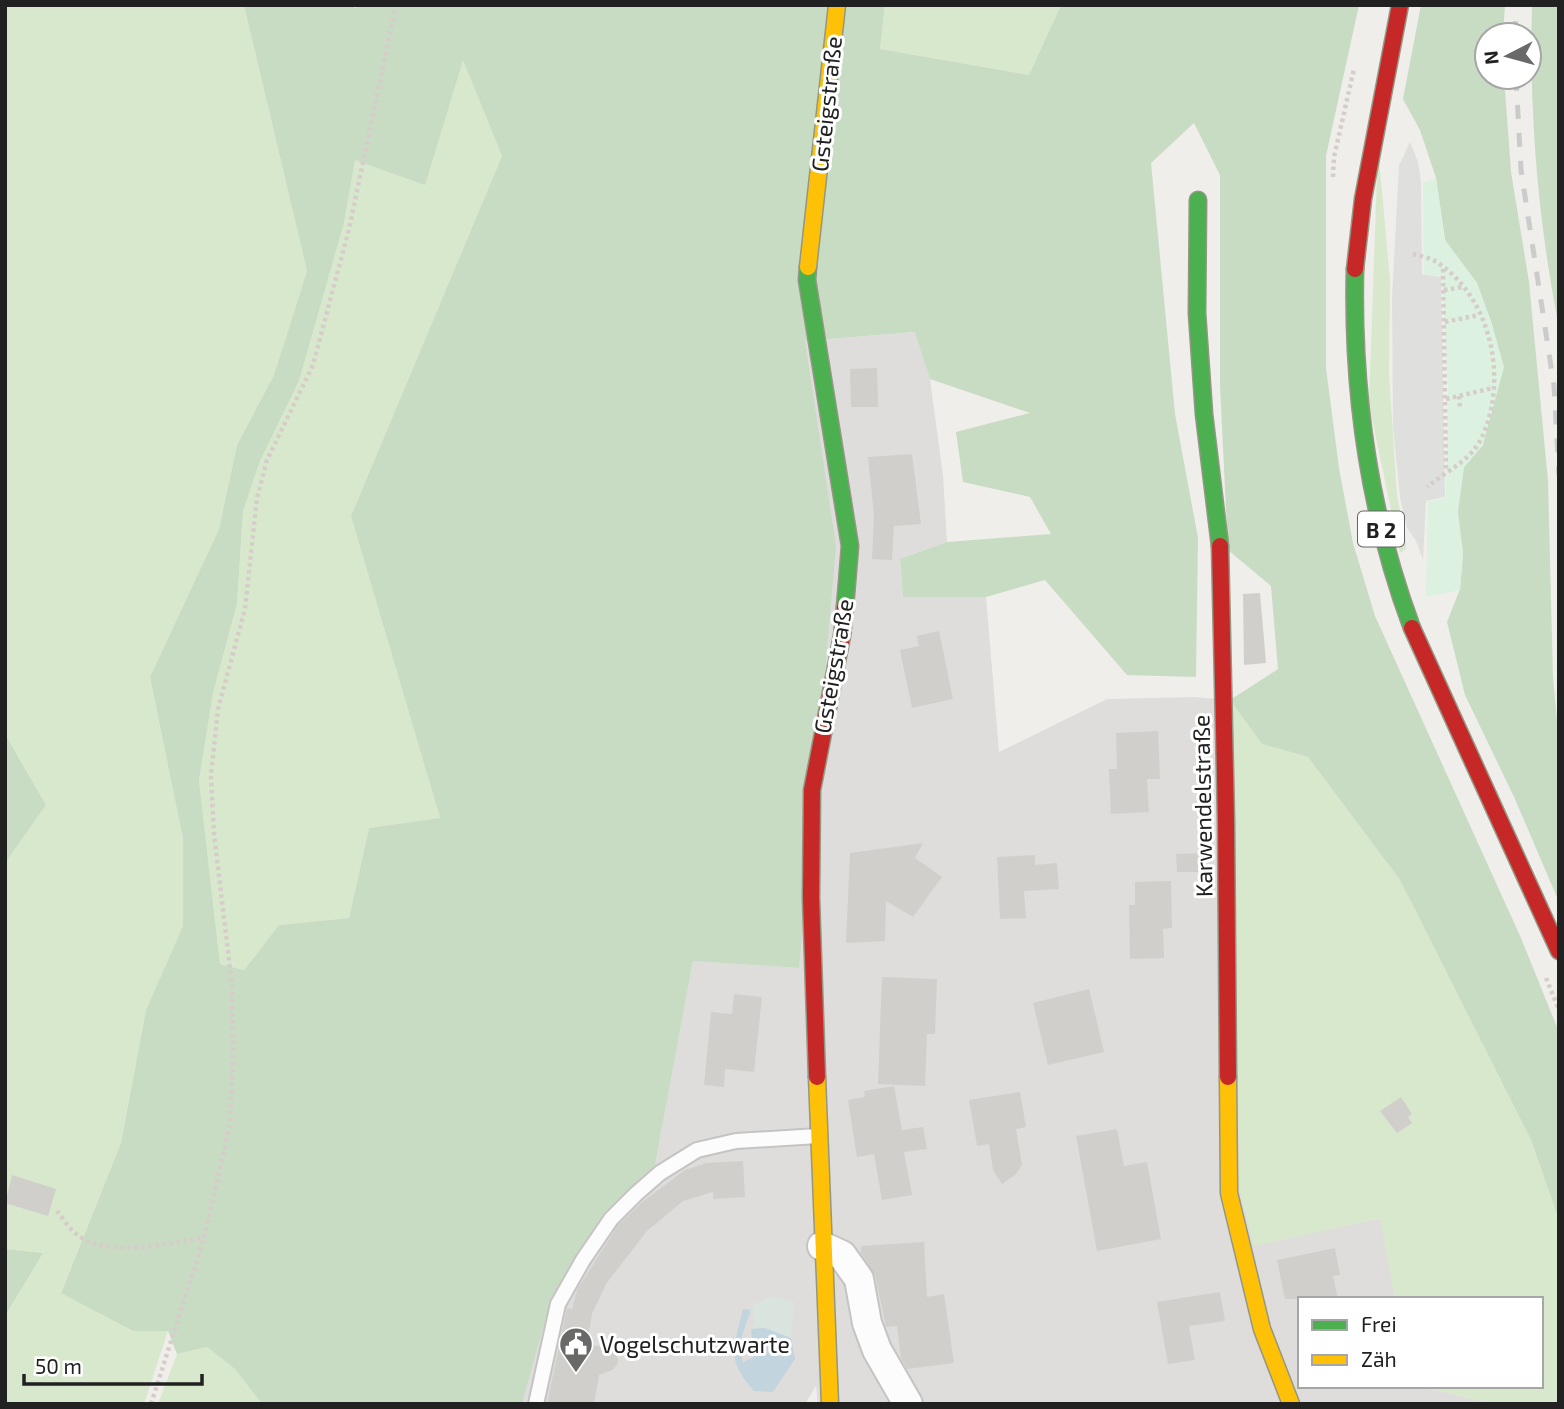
<svg xmlns="http://www.w3.org/2000/svg" width="1564" height="1409" viewBox="0 0 1564 1409" font-family="'Exo 2',sans-serif">
<rect width="100%" height="100%" fill="#efeeea"/>
<path fill="#dedddb" d="M916,332l14,47 13,97 4,66 -47,17 3,38h83l13,155 108,-53 87,-2 36,3 24,545 127,-27 14,81h-95v87h118l77,18h-677l-2,-18 -11,18h-283l27,-97 21,-42 28,-40 56,-54 39,-210 106,7 6,-627z"/>
<path fill="#d8e8cd" d="M5,5h239l63,266 -33,104 -37,70 -18,84 -69,148 33,162v88l-37,83 -25,133 -60,149 72,39h35l-24,73h-139v-88l38,-63 -38,-4v-386l41,-58 -41,-71z
M885,5h176l-32,70 -149,-26z
M463,59l39,97 -151,360 89,302 -71,10 -20,90 -70,7 -35,45 -24,-6 -21,-184 14,-87 24,-89 6,-93 17,-50 39,-80 45,-158 11,-63z
M1378,147l12,133 -1,93 8,123 8,38 1,15 -6,4 -31,-149z
M1230,700l32,44 46,13 92,123 131,260 28,80v184h-64l-77,-18h123v-87h-146l-15,-81 -126,28 -14,-54z
M207,1347l28,22 27,35h-104l19,-50z"/>
<path fill="#c8dbc3" fill-rule="evenodd" d="M244,5h110l1,4 2,-4h528l-5,44 149,26 32,-70h298l-33,151v212l13,100 14,75 22,73 146,322 38,94v188l-28,-80 -131,-260 -92,-123 -46,-13 -32,-44 48,-31 -7,-83 -43,-36 -8,-164v-211l-26,-52 -43,40 24,251 23,124 -2,139 -69,-2 -82,-95 -59,17h-83l-3,-38 47,-17 104,-8 -21,-37 -67,-15 -7,-50 74,-19 -100,-34 -15,-47 -110,9 31,205 -37,422 -106,-7 -39,210 -56,54 -28,40 -21,42 -27,97h-260l-27,-35 -28,-22 -30,7 -9,-23h-35l-72,-38 60,-150 25,-133 37,-84v-87l-33,-162 69,-148 18,-84 37,-70 33,-104zM463,60l39,96 -151,360 89,302 -71,10 -20,90 -70,7 -35,45 -24,-6 -21,-184 14,-87 24,-89 6,-93 17,-50 39,-80 45,-158 11,-63 70,25z
M1421,5h84l-2,30h-16v42h17l7,95 18,110 19,199 5,196 6,66v159l-44,-103 -50,-104 -18,-73 13,-33 3,-36 -6,-40 7,-46 19,-22 9,-121 -15,-41 -32,-43 -9,-62 -16,-48 -17,-31z
M1532,5h27v322c-21,-105 -30,-214 -27,-322z
M5,734l41,71 -41,58z
M5,1249l38,4 -38,63z"/>
<path fill="#dae4df" d="M773,1296l21,6 -3,36 -26,-10 -14,1 3,-5 -1,-19z"/>
<path fill="#dcf1df" d="M1436,178l9,62 31,43 16,41 12,43 -21,78 -19,22 -6,45 5,41 -3,37 -34,7 2,-95 18,-4 2,-114 -6,-108 -18,-2 -1,-91z"/>
<path fill="#dfdfdd" d="M1410,142l8,20 3,20 1,92 19,3 4,220 -19,4 -3,59 -7,-19 -9,-13 -7,-31 -7,-70 -1,-130 7,-131z"/>
<path fill="#c2d4dd" d="M743,1309l8,1 -13,37 5,15 11,-5 -3,-28 14,-1 26,10 4,21 -22,33 -19,-1c-29,-33 -20,-43 -11,-82z"/>
<path fill="#d0cfcc" d="M877,368l1,39h-27l-1,-38z
M912,454l9,70 -27,2 -2,34 -20,-1 2,-44 -6,-58z
M1260,593l6,70 -22,2 -1,-71z
M939,631l14,68 -41,9 -12,-58 19,-4 -2,-10z
M1158,731l2,48h-13l2,33 -38,2 -2,-45h8l-1,-36z
M923,843l-8,15 27,19 -29,40 -27,-16 -1,40 -39,2 4,-90z
M1202,853v19h-25l-1,-18z
M1035,855v10l22,-2 2,26 -35,2 2,27 -26,1 -3,-62z
M1171,881l1,47 -9,1 1,29 -34,1 -1,-54h6v-23z
M882,977l55,2 -2,55h-8l-2,52 -47,-2z
M1089,989l15,63 -56,13 -15,-62z
M734,994l28,3 -8,75 -29,-3 -1,18 -20,-2 7,-73 21,2z
M894,1086l8,44 21,-3 4,22 -23,3 8,43 -30,5 -8,-46 -17,3 -9,-57 17,-3 -1,-6z
M1020,1092l6,35 -10,2 6,36 -7,10 -13,9 -9,-14 -4,-26 -12,2 -8,-46z
M1401,1097l11,17 -4,3 4,6 -15,10 -17,-22z
M1117,1129l7,37 23,-4 14,77 -64,12 -21,-115z
M743,1161l2,36 -32,2v-7l-30,9 -36,30 -41,53 -14,30 -5,30 25,5 6,10 -1,6 -5,5 -13,5 -5,29h-47l20,-96 5,1 5,-19 41,-65 24,-23 43,-32 21,-7z
M12,1175l44,14 -8,27 -43,-13z
M924,1242l3,55 17,-3 10,69 -47,6 -6,-10 -4,-33 -11,1 -11,-52 -14,-22v-7z
M1335,1248l5,27 -7,1 5,23h-53l-8,-39z
M1220,1292l5,29 -36,5 6,34 -27,4 -11,-62z"/>
<g fill="none" stroke-linecap="round" stroke-linejoin="round">
<g stroke="#c5c4c2" stroke-width="18">
<path id="lane" d="M536,1404l22,-100 25,-44 28,-41 25,-25 24,-21 37,-23 39,-9 82,-5"/>
</g>
<g stroke="#c5c4c2" stroke-width="32">
<path id="street" d="M822,1246l20,9 17,24 8,44 10,27 31,54"/>
</g>
<g stroke="#939784" stroke-width="19">
<path id="fast" d="M1198,200l-1,113 7,101 16,132
M808,267l-1,13 43,266 -5,61
M1355,269c-3,123 14,244 57,359"/>
</g>
<g stroke="#939784" stroke-width="19">
<path id="slow" d="M808,267l29,-262
M817,1077l13,327
M1228,1077l1,116 33,136 29,75"/>
</g>
<g stroke="#939784" stroke-width="19">
<path id="jam" d="M1355,269l8,-70 37,-194
M1220,546l6,274 2,257
M1412,628l147,323
M817,1077l-6,-179 1,-108 30,-154 3,-29"/>
</g>
<path stroke="#d6cdca" stroke-width="4.5" stroke-dasharray="3.5 3.5" stroke-linecap="butt" d="M1333,177l1,-20 20,-88
M1413,254c8,2 18,4 25,9 54,36 70,117 44,174 -10,23 -37,35 -55,50
M1443,269l3,202
M1444,290l19,-3
M1445,322l34,-7
M1459,396l1,11
M1446,399l47,-11
M1546,978l13,32
M57,1211c5,6 10,15 17,21 31,28 92,11 130,6
M151,1404l53,-166 26,-114 3,-66 -1,-73 -18,-151 -3,-59 7,-66 27,-100 12,-111 10,-38 46,-95 36,-136 47,-224"/>
<use href="#lane" stroke="#fdfcfc" stroke-width="14"/>
<use href="#street" stroke="#fdfcfc" stroke-width="28"/>
<use href="#fast" stroke="#4caf50" stroke-width="16"/>
<use href="#slow" stroke="#ffc107" stroke-width="16"/>
<use href="#jam" stroke="#c62828" stroke-width="16"/>
<path stroke="#cbcbcb" stroke-width="5" stroke-dasharray="14 14" stroke-linecap="butt" d="M1515,35l1,-30
M1516,77l5,93 33,216 5,89"/>
</g>
<defs>
<g id="civic-pin" transform="scale(1.75)"><path d="M0 17L-7.5 6A9.5 9.5 0 1 1 7.5 6Z" fill="#696967" stroke="#fff"/><path d="M-.6-6.5H3V-4.5H.6V-3L4-1V1h2V6H-6V1h2V-1L-.6-3ZM-1.2 2.5V6h2.4V2.5Z" fill="#fff"/></g>
</defs>
<g fill-rule="evenodd">
<use href="#civic-pin" x="576" y="1344"/>
</g>
<g text-anchor="middle" dominant-baseline="central" stroke-width="6" stroke-linejoin="round" paint-order="stroke">
<rect fill="#fff" stroke="#646464" stroke-width="2" x="1358" y="511.5" width="46" height="35" rx="5"/>
<g font-size="21" font-weight="bold" fill="#212121">
<text x="1381" y="529">B 2</text>
</g>
<g font-size="23" fill="#212121" stroke="#fff">
<text transform="translate(826 104) rotate(-84)">Gsteigstraße</text>
<text transform="translate(833 666) rotate(-80)">Gsteigstraße</text>
<text transform="translate(1202 806) rotate(-91)">Karwendelstraße</text>
</g>
<g font-size="23" fill="#212121" stroke="#fff" text-anchor="start">
<text x="600" y="1344">Vogelschutzwarte</text>
</g>
</g>
<rect width="1564" height="1409" fill="none" stroke="#212121" stroke-width="14"/>
<rect x="1298" y="1297" width="245" height="91" fill="#ffffff" stroke="#a6a6a6" stroke-width="2"/>
<rect x="1312" y="1320" width="35" height="10" fill="#4caf50" stroke="#a6a6a6" stroke-width="2"/>
<text x="1361" y="1332" font-size="21" fill="#212121">Frei</text>
<rect x="1312" y="1355" width="35" height="10" fill="#ffc107" stroke="#a6a6a6" stroke-width="2"/>
<text x="1361" y="1367" font-size="21" fill="#212121">Zäh</text>
<g transform="translate(1508 56) rotate(264)"><circle r="33" fill="#ffffff" stroke="#a6a6a6" stroke-width="2"/>
<path d="M0-5L12 26L0 18L-12 26Z" fill="#696967"/>
<text y="-10" font-size="19" font-weight="bold" text-anchor="middle" fill="#212121">N</text>
</g>
<path d="M24 1374v10h178v-10" fill="none" stroke="#212121" stroke-width="3.5"/>
<text x="35" y="1374" font-size="21" fill="#212121" stroke="#ffffff" stroke-width="5" paint-order="stroke">50 m</text>
</svg>
